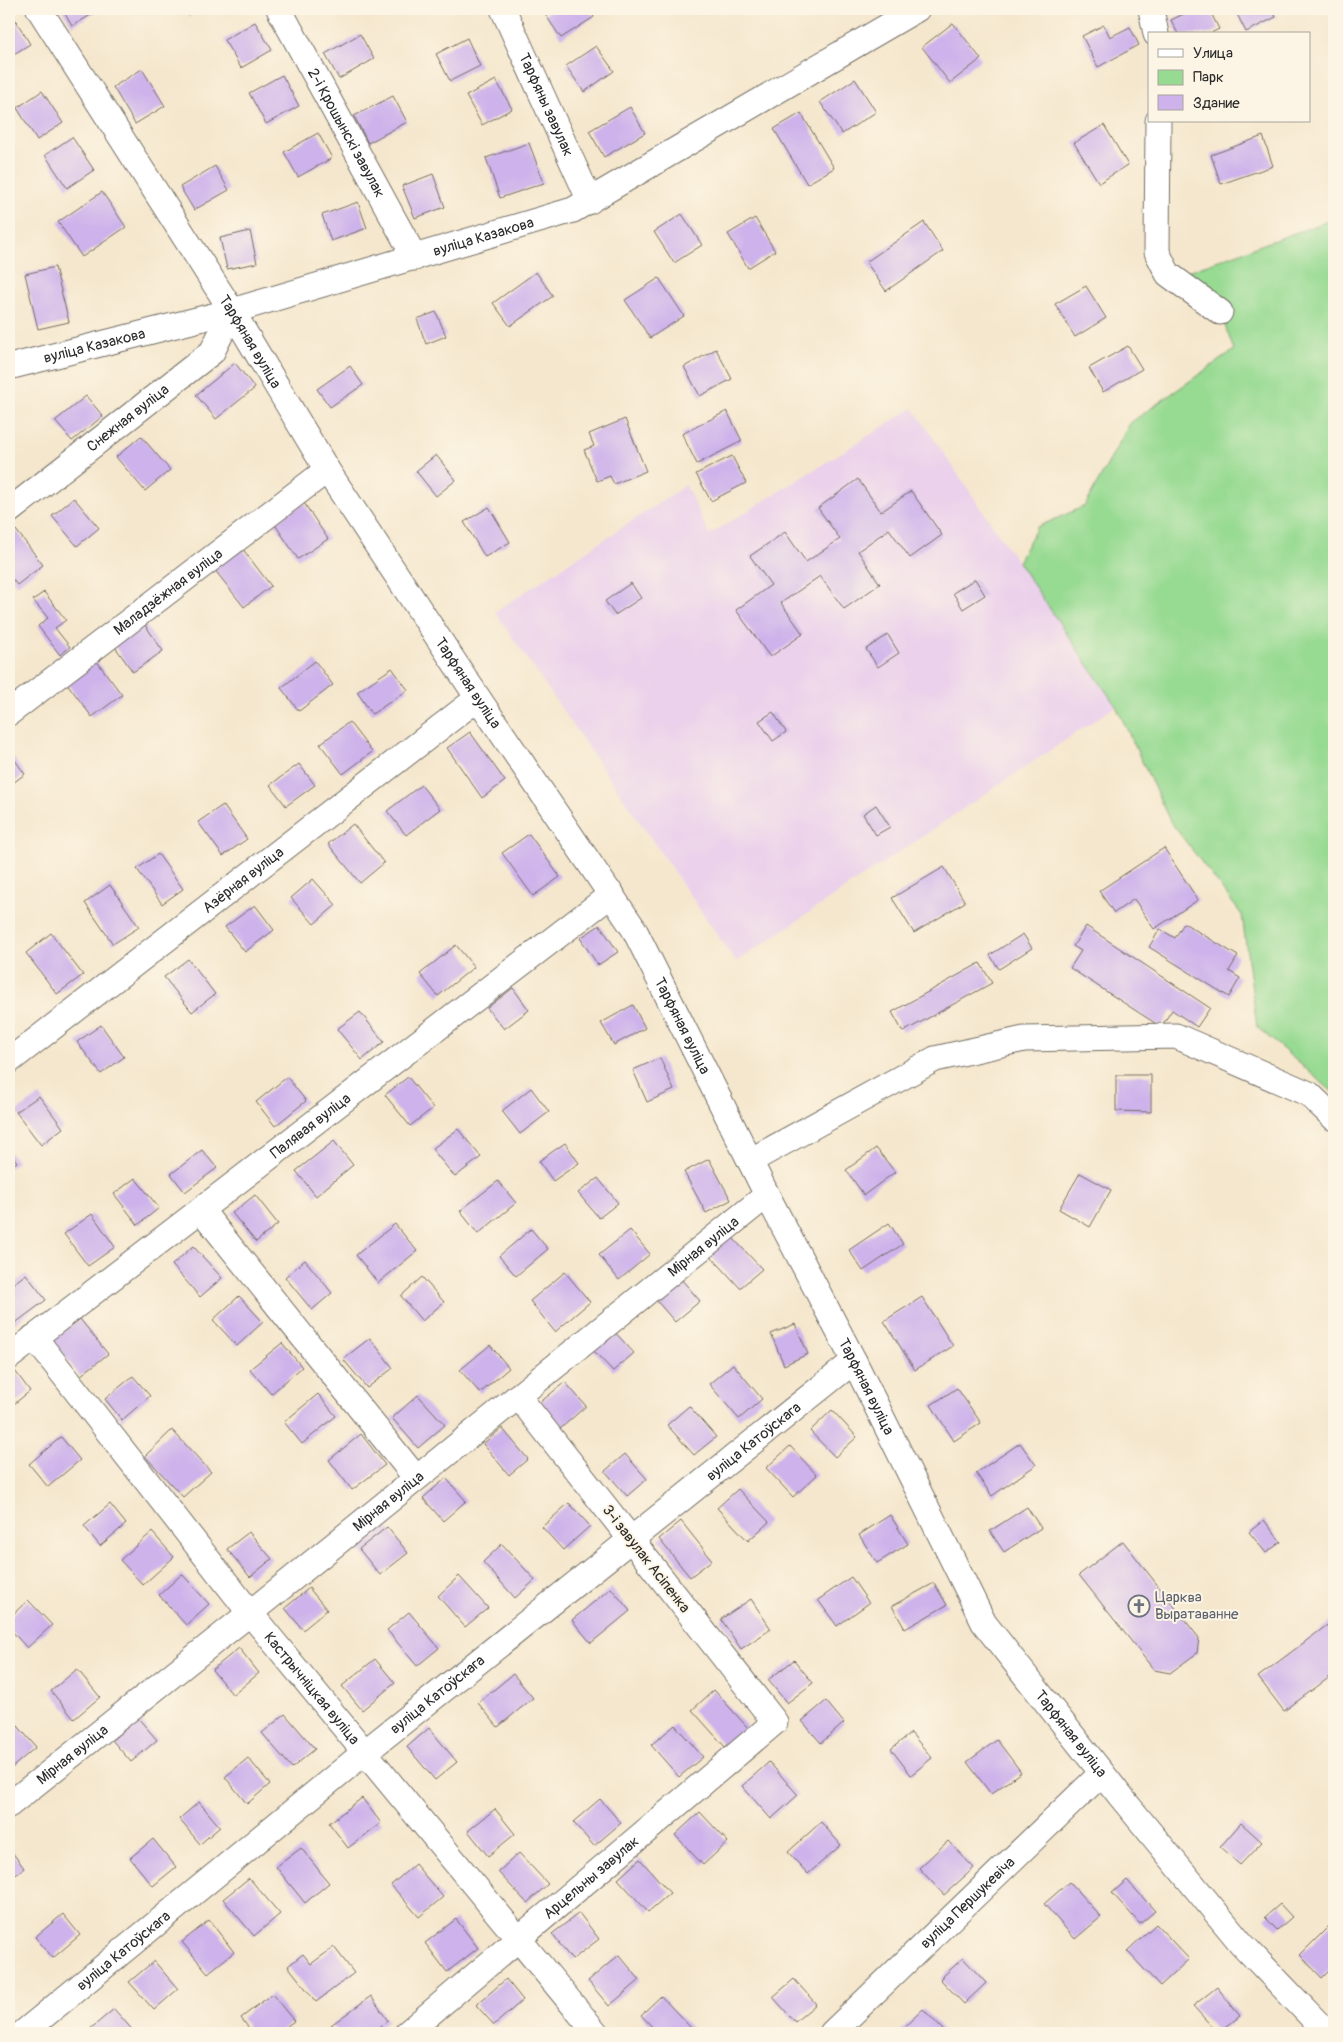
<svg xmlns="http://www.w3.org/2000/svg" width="1343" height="2042" viewBox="0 0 1343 2042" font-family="Pangolin,sans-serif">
<rect width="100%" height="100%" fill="#fcf5e5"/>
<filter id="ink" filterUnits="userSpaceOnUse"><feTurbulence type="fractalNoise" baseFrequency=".02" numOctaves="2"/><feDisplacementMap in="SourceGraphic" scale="10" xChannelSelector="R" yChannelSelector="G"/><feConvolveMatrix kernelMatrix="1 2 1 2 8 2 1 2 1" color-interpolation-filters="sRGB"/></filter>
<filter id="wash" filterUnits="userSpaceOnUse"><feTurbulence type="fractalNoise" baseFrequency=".0096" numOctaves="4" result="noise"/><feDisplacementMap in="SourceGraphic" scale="20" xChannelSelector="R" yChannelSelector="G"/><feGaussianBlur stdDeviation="1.12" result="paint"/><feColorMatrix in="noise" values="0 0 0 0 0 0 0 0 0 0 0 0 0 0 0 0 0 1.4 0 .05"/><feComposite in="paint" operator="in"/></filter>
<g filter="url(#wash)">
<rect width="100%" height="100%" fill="#f5e7cd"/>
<path fill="#ebd1eb" d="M913,408l203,298 -380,256 -241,-350 191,-127 23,50z"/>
<path fill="#97da92" stroke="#61825e" d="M1334,219v874l-77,-66 -15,-112 -72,-94 -54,-115 -98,-144 19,-35 48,-21 45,-83 104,-73 -14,-38 -32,-41z"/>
<g id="blocks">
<path fill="#ceb2eb" d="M9,9l21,35 -21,13z
M62,9h39l-29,17z
M184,9h15l-11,6z
M554,9h35l5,8 -33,21 -16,-24z
M1194,9h15l10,20 -10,5h-31l-7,-14z
M1238,9h34l4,8 -30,15 -11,-22z
M255,22l17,28 -31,18 -17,-28z
M953,23l28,36 -31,24 -28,-36z
M1104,25l6,12 20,-10 9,18 -41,22 -16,-31z
M360,34l14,25 -35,20 -14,-25z
M467,38l13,28 -30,15 -14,-27z
M596,46l18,25 -30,21 -18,-26z
M142,69l23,37 -30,18 -22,-37z
M282,75l17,31 -33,18 -17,-31z
M855,79l21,33 -34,22 -22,-32z
M496,80l16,29 -30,16 -16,-29z
M42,91l21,32 -26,17 -20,-32z
M393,96l14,26 -39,21 -14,-27z
M630,107l15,26 -41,24 -15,-26z
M801,113l33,55 -27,16 -33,-55z
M1104,125l24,40 -29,18 -25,-40z
M318,133l14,25 -34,19 -14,-25z
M1263,136l10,30 -52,18 -10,-29z
M72,137l22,33 -27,18 -22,-33z
M529,143l15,40 -44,15 -14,-40z
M215,166l14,24 -35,20 -14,-23z
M433,174l12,33 -30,11 -13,-32z
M102,192l24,35 -44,30 -24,-35z
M358,202l9,26 -36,13 -9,-26z
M682,214l20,31 -28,18 -20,-31z
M755,218l20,33 -27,17 -20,-34z
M924,222l19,29 -57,40 -20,-29z
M250,231l7,32 -30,6 -7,-31z
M55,267l14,55 -31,7 -13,-55z
M536,272l17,24 -43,30 -17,-23z
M659,278l25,38 -34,22 -25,-38z
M1086,286l20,32 -31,19 -20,-33z
M436,312l10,24 -20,8 -9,-25z
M1128,346l14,23 -39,23 -14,-24z
M716,349l16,30 -32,17 -16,-29z
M235,363l20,25 -39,31 -20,-24z
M350,366l13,19 -33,22 -13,-18z
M86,396l17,20 -31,25 -17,-20z
M727,411l15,30 -45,23 -15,-30z
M625,419l21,52 -32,13 -4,-8 -13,5 -13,-31 10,-4 -5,-12z
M141,436l29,34 -25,21 -29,-34z
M436,455l20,25 -20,16 -20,-25z
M732,456l14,27 -35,18 -15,-27z
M858,479l23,33 30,-21 31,44 -32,23 -21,-29 -31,22 22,33 -36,25 -24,-33 -39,27 22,31 -33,23 -34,-47 35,-25 -21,-29 35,-24 21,30 34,-23 -22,-31z
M74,498l25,30 -22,18 -25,-30z
M304,503l24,36 -30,20 -24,-36z
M489,507l21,35 -25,15 -21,-35z
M16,530l27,35 -26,20 -8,-10v-39z
M242,548l29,38 -27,21 -30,-38z
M975,579l10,16 -22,14 -10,-16z
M631,583l10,15 -26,17 -10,-14z
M44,592l22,28 -11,8 15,19 -10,8 -22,-29 10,-8 -15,-18z
M143,622l20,29 -30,21 -20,-28z
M888,635l11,18 -21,14 -12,-18z
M96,660l26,35 -30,22 -26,-35z
M315,661l18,24 -34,26 -18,-23z
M392,668l16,22 -36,24 -15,-22z
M773,712l13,20 -13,9 -14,-20z
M349,722l23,30 -29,22 -23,-30z
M470,732l35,49 -23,17 -35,-50z
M9,752l16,22 -16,12z
M299,764l16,21 -29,21 -16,-21z
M421,785l19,24 -34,26 -19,-24z
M223,805l24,34 -24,17 -25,-34z
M876,805l14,22 -14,8 -13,-21z
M353,824l31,39 -24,20 -32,-39z
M529,834l31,43 -27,19 -31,-43z
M1164,848l34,52 -44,29 -20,-30 -20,14 -15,-22z
M158,854l25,35 -21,15 -25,-35z
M944,867l21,35 -51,31 -22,-35z
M313,879l23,26 -22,19 -23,-26z
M110,885l29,42 -26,17 -28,-41z
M255,905l19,25 -29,22 -20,-25z
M1184,923l54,33 -9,15 11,7 -11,19 -80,-50 11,-18 15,9z
M600,925l18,27 -20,13 -18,-27z
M1086,926l124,82 -13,19 -25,-17 -11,17 -91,-59 11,-17 -8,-5z
M51,933l32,42 -26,19 -31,-41z
M1023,934l9,14 -33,21 -9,-14z
M456,945l18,22 -36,29 -18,-22z
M188,959l27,35 -23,18 -28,-35z
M980,963l12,20 -89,49 -11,-20z
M513,988l16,22 -25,19 -17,-21z
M633,1005l12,23 -31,17 -13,-22z
M360,1012l24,30 -22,18 -25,-31z
M101,1025l23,32 -23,17 -24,-32z
M660,1058l14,32 -27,12 -14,-32z
M1116,1075h35v37l-35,-1z
M287,1077l19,24 -31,25 -19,-24z
M408,1077l25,31 -23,18 -25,-31z
M531,1088l18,24 -29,22 -18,-23z
M39,1096l24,32 -22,17 -25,-33z
M458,1129l23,28 -26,20 -23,-28z
M334,1141l19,24 -37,31 -20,-25z
M565,1143l14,20 -26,18 -14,-20z
M876,1148l19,24 -31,23 -18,-25z
M202,1150l15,18 -32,24 -14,-18z
M9,1151l8,11 -8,6z
M709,1159l22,41 -25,13 -22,-41z
M1080,1173l31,17 -21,37 -31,-18z
M135,1178l24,30 -21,17 -24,-31z
M598,1178l20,25 -19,15 -21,-25z
M498,1181l18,22 -38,31 -18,-23z
M255,1195l23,29 -22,18 -24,-29z
M92,1214l23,33 -27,19 -24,-32z
M889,1223l14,21 -40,27 -14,-21z
M395,1224l22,27 -39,32 -22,-28z
M531,1229l17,20 -32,27 -17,-20z
M630,1230l20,24 -31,26 -20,-25z
M731,1236l31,33 -22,19 -30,-33z
M193,1246l29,32 -22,19 -28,-32z
M305,1260l27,33 -20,17 -27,-33z
M565,1272l25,30 -35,30 -25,-31z
M26,1274l20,26 -32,24 -5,-7v-30z
M422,1277l22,25 -22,19 -21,-25z
M681,1279l19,22 -25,21 -19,-22z
M239,1296l24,26 -26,24 -24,-26z
M922,1297l31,49 -38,24 -31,-49z
M80,1319l28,35 -28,22 -28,-36z
M795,1324l13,30 -24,11 -13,-31z
M611,1328l23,25 -21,18 -23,-24z
M370,1338l23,30 -26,20 -24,-29z
M282,1343l20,24 -31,27 -21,-25z
M490,1345l19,23 -29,25 -20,-23z
M733,1364l29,35 -23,20 -30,-35z
M12,1367l18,24 -21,17v-38z
M133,1376l17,20 -28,24 -17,-21z
M565,1382l21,24 -26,23 -22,-25z
M957,1388l24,35 -27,18 -23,-36z
M318,1394l18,22 -34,28 -18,-22z
M418,1395l27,30 -27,23 -26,-30z
M689,1406l27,31 -22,18 -27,-30z
M832,1410l25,27 -22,20 -25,-26z
M502,1428l26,31 -19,16 -26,-31z
M172,1430l39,42 -28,25 -38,-41z
M361,1434l24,31 -33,25 -23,-30z
M61,1437l19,23 -32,27 -19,-23z
M1020,1443l16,22 -44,31 -16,-23z
M790,1446l27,29 -24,22 -27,-29z
M625,1454l22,25 -20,17 -22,-25z
M446,1478l20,23 -23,20 -20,-23z
M738,1489l31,33 -21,19 -31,-33z
M569,1503l21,23 -27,24 -21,-23z
M110,1504l16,20 -26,22 -16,-20z
M1027,1507l14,21 -37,24 -14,-21z
M890,1515l18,29 -31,19 -18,-28z
M1264,1520l17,22 -15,11 -17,-21z
M681,1521l31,39 -22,17 -31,-38z
M387,1527l21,26 -28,22 -21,-26z
M152,1532l22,25 -31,28 -23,-25z
M249,1532l23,27 -22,18 -23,-28z
M1123,1541l76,97 -2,15 -27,20 -16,-3 -75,-95z
M502,1544l33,36 -20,18 -32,-36z
M182,1574l27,30 -23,21 -27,-30z
M459,1576l29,32 -23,19 -27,-31z
M851,1577l18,26 -32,23 -19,-26z
M934,1583l13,22 -42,24 -13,-23z
M309,1588l18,22 -24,20 -18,-22z
M611,1588l19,23 -39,32 -19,-23z
M751,1599l20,30 -30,20 -20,-30z
M28,1600l24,25 -25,23 -18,-20v-10z
M409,1612l30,36 -22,18 -30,-36z
M1334,1620v54l-50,37 -26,-34z
M239,1648l20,25 -26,22 -21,-25z
M375,1659l20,24 -33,27 -20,-24z
M794,1660l19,23 -26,20 -19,-23z
M77,1669l23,28 -26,22 -23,-28z
M513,1674l20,24 -35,29 -20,-24z
M714,1690l34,38 -22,20 -34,-38z
M826,1701l18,22 -23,20 -19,-22z
M285,1714l30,35 -23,19 -30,-35z
M138,1718l19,22 -26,22 -19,-22z
M12,1719l24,28 -27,23v-48z
M675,1725l28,32 -24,20 -28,-32z
M429,1728l28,34 -22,18 -28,-33z
M911,1733l21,25 -21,17 -20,-26z
M997,1740l24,32 -30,22 -24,-32z
M248,1758l22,26 -23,20 -22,-27z
M769,1762l29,33 -27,24 -29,-33z
M362,1798l19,25 -33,25 -19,-25z
M600,1799l21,24 -27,23 -21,-24z
M199,1802l21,25 -20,17 -21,-25z
M495,1809l20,25 -27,22 -20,-25z
M700,1812l28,30 -25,23 -28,-30z
M821,1822l20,23 -33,29 -20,-22z
M1241,1823l21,19 -22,23 -20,-18z
M153,1839l23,28 -23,19 -23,-28z
M948,1841l26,27 -30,27 -25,-27z
M9,1848l15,20 -15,11z
M301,1848l28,35 -24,20 -29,-36z
M519,1853l29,31 -21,19 -29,-31z
M640,1859l30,34 -22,19 -30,-33z
M415,1864l28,33 -24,20 -28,-32z
M249,1878l31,36 -26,22 -31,-37z
M1127,1880l28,31 -15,13 -28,-31z
M1069,1882l32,35 -26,22 -31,-35z
M1280,1904l12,13 -15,13 -12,-13z
M579,1913l20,26 -27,21 -20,-26z
M63,1914l17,21 -27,23 -18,-21z
M456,1919l22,29 -31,24 -22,-29z
M209,1920l25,32 -26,21 -26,-31z
M1334,1921v45l-12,12 -22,-23z
M1156,1924l33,35 -29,27 -33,-35z
M334,1947l20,26 -38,29 -28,-36 15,-12 8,10z
M619,1955l21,25 -31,26 -21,-25z
M963,1958l23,25 -22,21 -24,-25z
M154,1961l24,28 -24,21 -25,-28z
M506,1979l17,21 -29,25 -18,-20z
M794,1979l22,25 -21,18 -22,-25z
M1217,1987l23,29 -22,17 -25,-27z
M272,1994l22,27 -16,12h-25l-12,-15z
M371,1996l17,25 -17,12h-33l-7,-8z
M661,1996l32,34 -4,3h-31l-17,-18z
M114,2009l21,24h-43l-3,-3z
M923,2009l20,21 -3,3h-42z"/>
</g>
</g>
<g filter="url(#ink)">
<use href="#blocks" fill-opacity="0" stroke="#726d64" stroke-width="1"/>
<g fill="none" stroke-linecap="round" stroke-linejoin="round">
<g stroke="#726d64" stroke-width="27">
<g id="minor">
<path id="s1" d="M39,9l193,302 95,159 151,228 156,231 133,266 87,166 130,262 137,174 120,146 86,90"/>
<path id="s2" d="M279,9l136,249"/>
<path id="s3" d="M503,9l87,192"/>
<path d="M1151,9l5,25"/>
<path d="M1158,121l-1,131 11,22 52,38"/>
<path id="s4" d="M9,367l223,-56 341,-101 344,-201"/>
<path id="s5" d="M9,511l203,-159 20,-41"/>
<path id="s6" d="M9,713l318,-243"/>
<path id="s7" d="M9,1061l469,-363"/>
<path d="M750,1161l185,-102 89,-20 152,-3 133,58 25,24"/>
<path d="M201,1210l215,268"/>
<path id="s8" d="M34,1337l216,276 346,420"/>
<path id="s9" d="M9,1357l603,-463"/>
<path id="s10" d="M9,1805l241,-192 517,-418"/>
<path id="s11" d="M23,2033l341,-280 490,-392"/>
<path id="s12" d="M407,2033l368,-311 -257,-326"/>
<path id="s13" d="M832,2033l270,-260"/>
</g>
</g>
<use href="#minor" stroke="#fff" stroke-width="25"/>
</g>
</g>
<defs>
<g id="church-ring" transform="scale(1.125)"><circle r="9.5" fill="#fcf5e5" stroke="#6b7280" stroke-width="1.5"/><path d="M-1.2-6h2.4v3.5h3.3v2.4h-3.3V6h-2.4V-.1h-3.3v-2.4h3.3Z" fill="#6b7280"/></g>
</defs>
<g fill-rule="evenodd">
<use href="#church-ring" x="1139" y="1606"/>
</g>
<g text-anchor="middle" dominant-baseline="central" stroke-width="4" stroke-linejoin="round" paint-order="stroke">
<g font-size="15" fill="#2b2b2b" stroke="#fcf5e5">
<text stroke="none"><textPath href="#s3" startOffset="105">Тарфяны завулак</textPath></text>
<text stroke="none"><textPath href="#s2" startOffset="141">2-і Крошынскі завулак</textPath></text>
<text stroke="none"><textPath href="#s4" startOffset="492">вуліца Казакова</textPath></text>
<text stroke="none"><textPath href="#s1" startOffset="394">Тарфяная вуліца</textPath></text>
<text stroke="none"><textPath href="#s4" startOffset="88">вуліца Казакова</textPath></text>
<text stroke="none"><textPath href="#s5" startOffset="151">Снежная вуліца</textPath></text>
<text stroke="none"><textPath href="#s6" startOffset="200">Маладзёжная вуліца</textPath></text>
<text stroke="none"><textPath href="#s1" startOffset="799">Тарфяная вуліца</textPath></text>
<text stroke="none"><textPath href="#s7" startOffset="296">Азёрная вуліца</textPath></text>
<text stroke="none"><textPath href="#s1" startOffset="1204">Тарфяная вуліца</textPath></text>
<text stroke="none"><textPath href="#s9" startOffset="380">Палявая вуліца</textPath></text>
<text stroke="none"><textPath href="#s10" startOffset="891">Мірная вуліца</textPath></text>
<text stroke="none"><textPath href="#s1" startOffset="1609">Тарфяная вуліца</textPath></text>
<text stroke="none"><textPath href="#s11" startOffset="940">вуліца Катоўскага</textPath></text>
<text stroke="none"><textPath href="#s10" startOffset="486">Мірная вуліца</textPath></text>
<text transform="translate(646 1559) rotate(52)">3-і завулак Асіпенка</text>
<text stroke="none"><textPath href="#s8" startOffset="448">Кастрычніцкая вуліца</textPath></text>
<text stroke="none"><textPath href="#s11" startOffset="535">вуліца Катоўскага</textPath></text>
<text stroke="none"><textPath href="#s1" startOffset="2014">Тарфяная вуліца</textPath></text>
<text stroke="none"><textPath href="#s10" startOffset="81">Мірная вуліца</textPath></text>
<text stroke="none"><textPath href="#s12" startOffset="241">Арцельны завулак</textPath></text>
<text stroke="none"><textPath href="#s13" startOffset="188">вуліца Першукевіча</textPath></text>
<text stroke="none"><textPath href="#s11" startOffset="130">вуліца Катоўскага</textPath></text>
</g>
<g font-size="15" fill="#5b616d" stroke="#fcf5e5" text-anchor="start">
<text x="1155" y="1597">Царква<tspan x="1155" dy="17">Выратаванне</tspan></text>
</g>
</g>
<rect width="1343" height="2042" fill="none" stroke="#fcf5e5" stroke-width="30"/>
<rect x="1148" y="32" width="162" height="90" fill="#fcf5e5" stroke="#a8a49b"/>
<rect x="1158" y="49" width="25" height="8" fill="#ffffff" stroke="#a8a49b"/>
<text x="1193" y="58" font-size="15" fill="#2b2b2b">Улица</text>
<rect x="1158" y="70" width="25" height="15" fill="#97da92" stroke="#a8a49b"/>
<text x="1193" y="82" font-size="15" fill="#2b2b2b">Парк</text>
<rect x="1158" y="95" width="25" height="15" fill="#ceb2eb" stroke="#a8a49b"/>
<text x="1193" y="108" font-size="15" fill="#2b2b2b">Здание</text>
</svg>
